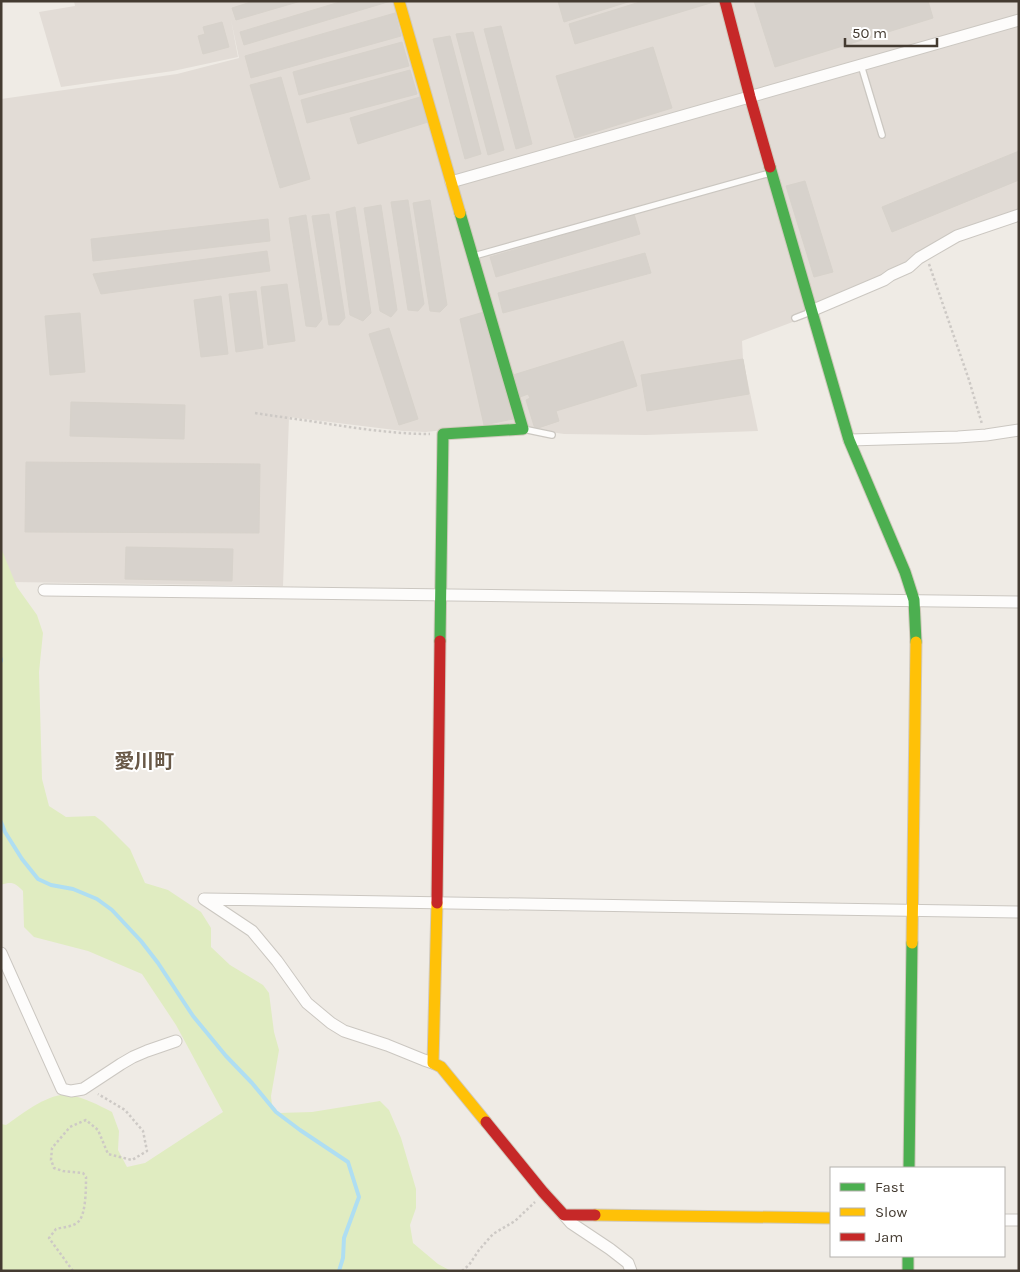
<svg xmlns="http://www.w3.org/2000/svg" width="1020" height="1272" viewBox="0 0 1020 1272" font-family="Karla,'Noto Sans JP',sans-serif">
<rect width="100%" height="100%" fill="#efebe5"/>
<path fill="#e2dcd6" d="M74,1h945v210l-102,46 -111,60 -64,24 1,18 15,72 -112,4 -82,-1 -33,-5 -43,-4 -62,7 -23,-1 -114,-14 -6,169 -271,-4 -11,-15v-468l176,-25 62,-16 -8,-38 7,37 -65,14 -112,16 -22,-75 36,-6z"/>
<path fill="#e0ecc1" d="M1,548l16,39 20,28 6,18 -4,39 3,107 7,27 17,11 29,-1 8,6 27,27 15,34 23,7 33,22 10,16v19l19,18 33,20 6,8 5,39 5,18 -8,46 1,10 7,7 33,-1 68,-11 9,9 12,28 15,51v19l-6,17 3,18 25,21 13,7h-450v-147l5,1c15,-10 43,-33 62,-30 16,2 30,10 44,17l7,19 -1,19 9,17 18,-4 78,-51 -47,-87 -34,-51 -54,-23 -54,-14 -10,-10 -1,-36c-8,-8 -11,-10 -22,-6z"/>
<g fill="none" stroke-linecap="round" stroke-linejoin="round">
<path stroke="#afdef2" stroke-width="4" d="M1,659v2
M1,822l4,10 17,27 16,20 13,6 22,4 24,10 15,11 29,31 17,22 35,53 33,40 26,27 24,29 24,18 48,32 11,35 -15,41 -1,20 -4,13"/>
</g>
<path fill="#d7d2cc" stroke="#d7d2cb" d="M254,1h47l-65,19 -4,-12z
M343,1h48l-147,44 -4,-13z
M558,1h73l-67,21z
M643,1h74l-142,43 -6,-20z
M754,1h174l5,17 -158,49z
M395,13l6,23 -150,42 -6,-22z
M222,22l7,25 -26,7 -5,-18 7,-2 -2,-7z
M501,26l31,118 -16,5 -32,-120z
M473,32l31,118 -16,5 -32,-121z
M450,36l31,118 -16,5 -32,-120z
M402,42l7,24 -110,29 -6,-23z
M653,47l19,61 -97,30 -19,-62z
M410,70l7,24 -110,29 -6,-23z
M281,77l29,102 -30,9 -30,-103z
M420,97l8,25 -70,22 -8,-26z
M1019,151v29l-127,52 -10,-25z
M805,181l28,91 -19,5 -28,-91z
M408,200l16,104 -6,7 -10,-1 -17,-108z
M430,200l17,105 -7,7 -10,-1 -17,-108z
M381,205l16,105 -6,7 -11,-6 -16,-103z
M355,207l16,106 -8,8 -13,-6 -14,-103z
M329,214l16,104 -6,7h-10l-17,-109z
M634,214l6,20 -144,43 -6,-20z
M306,215l16,104 -6,8 -10,-1 -17,-108z
M268,219l2,22 -177,20 -2,-22z
M267,251l3,20 -169,23 -8,-20z
M645,253l6,20 -148,40 -5,-20z
M287,284l8,57 -27,4 -7,-58z
M256,291l7,57 -27,4 -7,-58z
M221,296l7,58 -27,3 -7,-57z
M484,312l29,107 -29,6 -24,-106z
M80,313l5,59 -35,3 -5,-59z
M389,328l29,91 -19,6 -30,-91z
M623,341l14,45 -81,25 3,10 -24,8 -9,-29 4,-2 -2,-4 -8,3 -7,-22z
M743,359l6,35 -102,17 -6,-36z
M71,402l114,3 -1,34 -114,-3z
M26,462l234,2 -1,69 -234,-1z
M126,547l107,2 -1,32 -107,-2z"/>
<g fill="none" stroke-linecap="round" stroke-linejoin="round">
<g stroke="#cbc7c1" stroke-width="8">
<path id="lane" d="M861,65l21,70
M474,256l296,-83
M795,318l13,-5 3,-2
M523,429l29,6"/>
</g>
<g stroke="#cbc7c1" stroke-width="13">
<path id="street" d="M451,182l568,-162
M811,311l73,-31 7,-5 18,-8 10,-9 38,-22 62,-21
M849,440l109,-3 28,-2 33,-5
M44,590l975,12
M204,899l815,13
M204,899l48,32 25,30 30,42 24,20 13,8 43,14 37,15 9,3
M1,953l61,136 9,2 12,-2 38,-25 12,-7 14,-6 29,-10
M564,1215l7,8 39,26 18,14 3,8
M1004,1220h15"/>
</g>
<g stroke="#d0c9bc" stroke-width="13">
<path id="fast" d="M770,167l79,273 56,132 9,28 2,42
M440,641l3,-207 80,-5 -63,-216
M909,1168l3,-225
M908,1256v15"/>
</g>
<g stroke="#d0c9bc" stroke-width="13">
<path id="slow" d="M399,1l61,212
M437,903l-4,160 8,4 45,55
M912,943l4,-301
M595,1215l236,3"/>
</g>
<g stroke="#d0c9bc" stroke-width="13">
<path id="jam" d="M725,1l25,96 20,70
M437,903l3,-262
M486,1122l57,70 21,23h31"/>
</g>
<path stroke="#cdc9c5" stroke-width="2.5" stroke-dasharray="2.5 2.5" stroke-linecap="butt" d="M929,264l40,116 13,44
M255,413c25,4 49,7 74,11 33,5 67,10 101,10
M73,1271l-24,-33 7,-9c7,-2 18,-2 23,-8 7,-8 7,-33 7,-44l-3,-4 -20,-2 -9,-3 -3,-8 1,-12 18,-21 16,-7 12,10 10,24 24,6 15,-9 -4,-20 -18,-21 -27,-16
M462,1271l7,-6 10,-15 14,-16 22,-13 20,-19"/>
<use href="#lane" stroke="#fdfcfb" stroke-width="5.5"/>
<use href="#street" stroke="#fdfcfb" stroke-width="11"/>
<use href="#fast" stroke="#4caf50" stroke-width="11"/>
<use href="#slow" stroke="#ffc107" stroke-width="11"/>
<use href="#jam" stroke="#c62828" stroke-width="11"/>
</g>
<g text-anchor="middle" dominant-baseline="central" stroke-width="4" stroke-linejoin="round" paint-order="stroke">
<g font-size="20" font-weight="bold" fill="#685847" stroke="#fff">
<text x="144" y="761">愛川町</text>
</g>
</g>
<rect width="1020" height="1272" fill="none" stroke="#443b31" stroke-width="5"/>
<rect x="830" y="1167" width="175" height="90" fill="#ffffff" stroke="#b4b1ad"/>
<rect x="840" y="1183" width="25" height="8" fill="#4caf50" stroke="#b4b1ad"/>
<text x="875" y="1192" font-size="15" fill="#443b31">Fast</text>
<rect x="840" y="1208" width="25" height="8" fill="#ffc107" stroke="#b4b1ad"/>
<text x="875" y="1217" font-size="15" fill="#443b31">Slow</text>
<rect x="840" y="1233" width="25" height="8" fill="#c62828" stroke="#b4b1ad"/>
<text x="875" y="1242" font-size="15" fill="#443b31">Jam</text>
<path d="M845 38v8h92v-8" fill="none" stroke="#443b31" stroke-width="2.5"/>
<text x="852" y="38" font-size="15" fill="#443b31" stroke="#ffffff" stroke-width="4" paint-order="stroke">50 m</text>
</svg>
